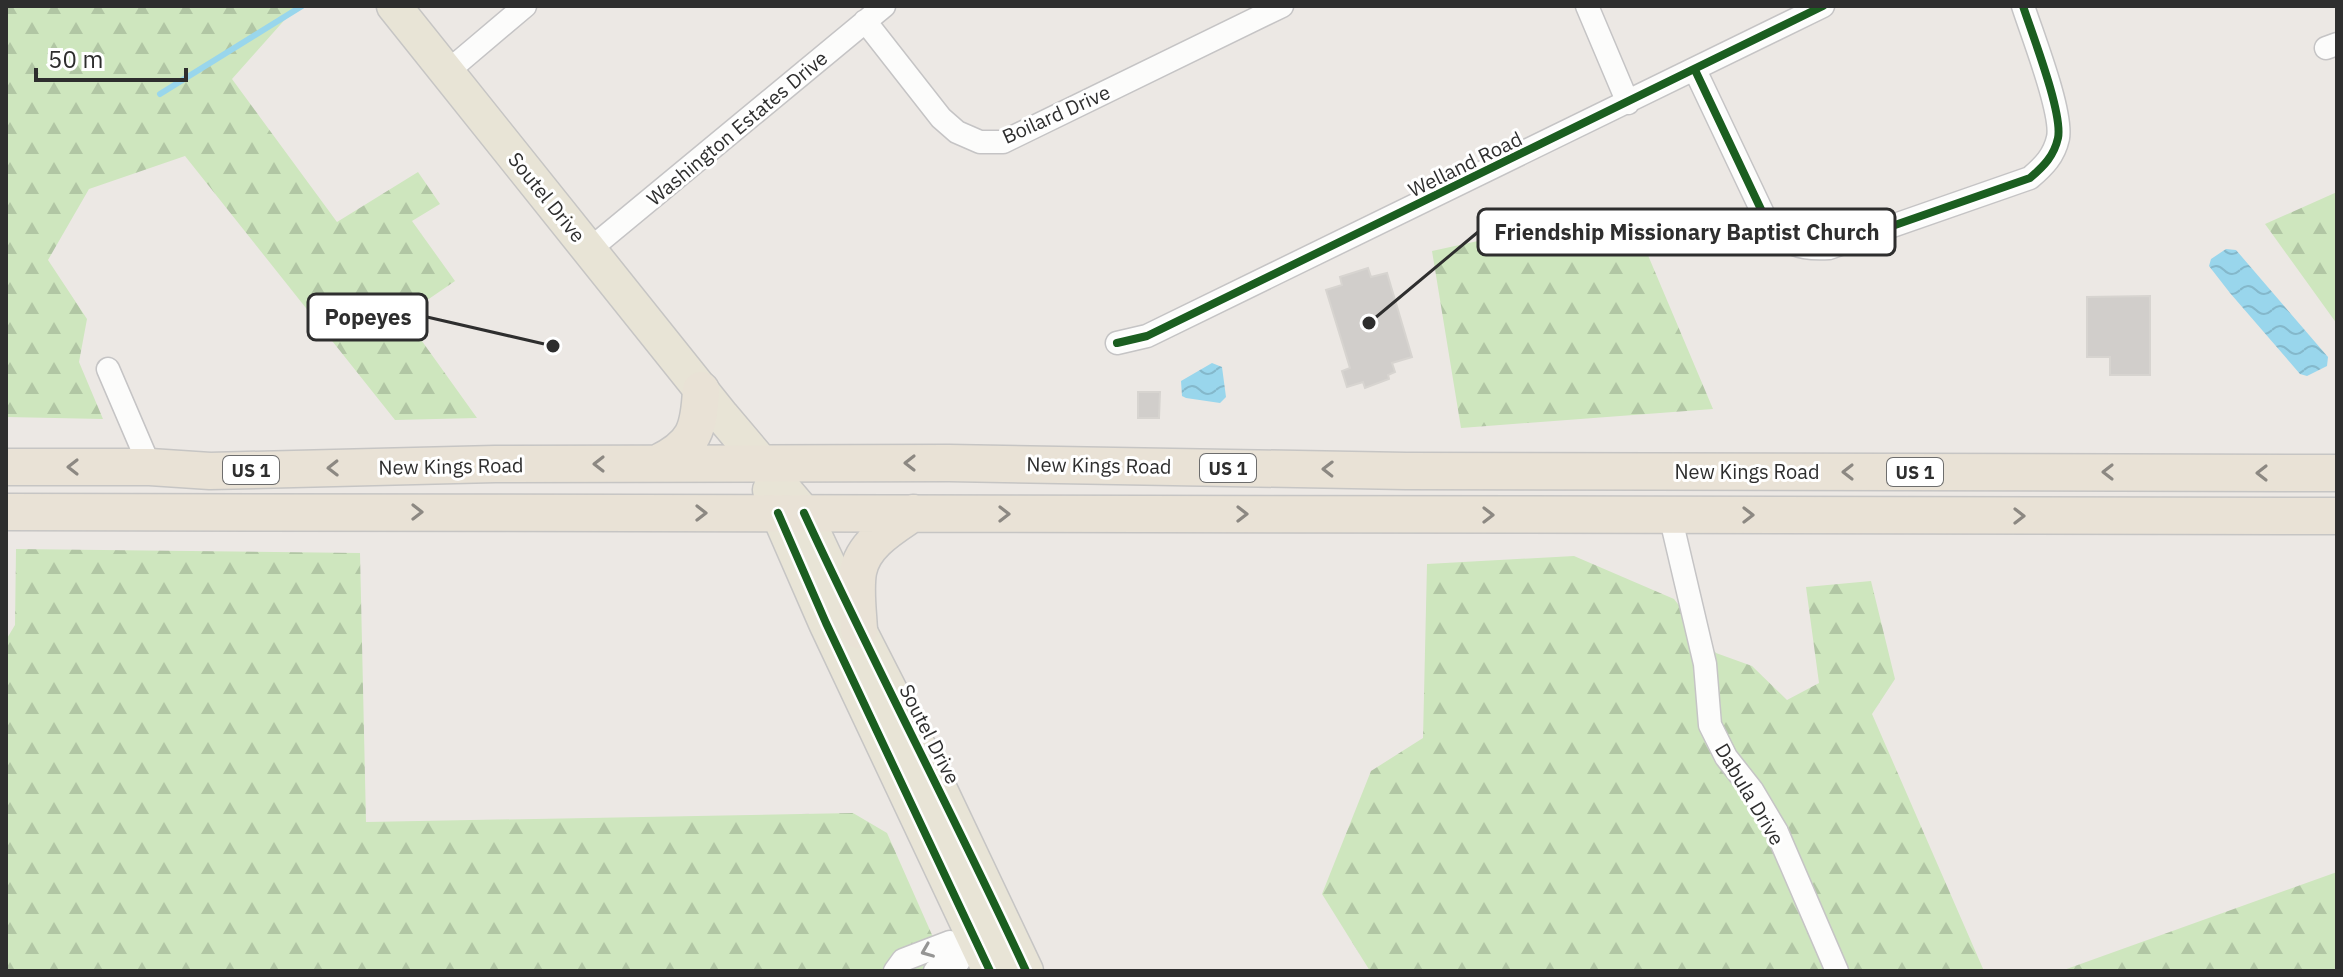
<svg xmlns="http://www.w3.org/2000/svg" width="2343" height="977" viewBox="0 0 2343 977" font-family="'IBM Plex Sans',sans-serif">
<defs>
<pattern id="forest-firs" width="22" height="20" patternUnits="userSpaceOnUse" patternTransform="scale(2)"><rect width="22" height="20" fill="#cee6be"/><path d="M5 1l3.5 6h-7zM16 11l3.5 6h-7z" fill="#b1c6a4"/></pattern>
<pattern id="water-waves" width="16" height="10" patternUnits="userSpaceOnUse" patternTransform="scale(2)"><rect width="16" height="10" fill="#99d6ec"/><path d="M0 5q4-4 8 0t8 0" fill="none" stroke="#84b8cb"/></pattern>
</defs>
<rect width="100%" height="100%" fill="#ece8e4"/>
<path fill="url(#forest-firs)" d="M6,6h291l-65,73 105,143 81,-50 22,32 -28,17 43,60 -51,35 73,102 -82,2 -210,-264 -96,33 -41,71 39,59 -8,43 24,57 -97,-2z
M2337,192v132l-72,-100z
M1628,208l85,201 -252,19 -29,-177z
M16,549l344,4 6,269 487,-9 34,20 61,138h-942v-331l9,-15z
M1574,556l100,43 42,54 36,13 35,34 32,-17 -13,-96 65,-6 24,98 -23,35 112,257h-614l-48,-77 49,-123 52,-33 4,-174z
M2337,872v99h-276z"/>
<path fill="url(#water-waves)" d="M2226,249l10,1 92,107 -1,9 -20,10 -7,-2 -70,-81 -21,-27 2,-7z
M1212,363l10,4 4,30 -6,6 -34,-5 -4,-2 -1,-15z"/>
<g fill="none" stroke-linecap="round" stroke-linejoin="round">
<path stroke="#99d6ec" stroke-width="6" d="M160,94l142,-88"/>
</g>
<path fill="#d1cecb" stroke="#d7d4d0" stroke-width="2" d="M1368,268l3,9 16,-4 25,84 -20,6 3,9 -7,3 1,4 -24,9 -2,-6 -16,5 -5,-16 8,-3 -24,-78 16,-5 -2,-8z
M2150,296v79h-40v-18h-23v-60z
M1138,392h22l-1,26h-21z"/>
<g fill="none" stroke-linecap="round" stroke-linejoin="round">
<g stroke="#c5c4c5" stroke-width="25">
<path id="minor" d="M1587,6l41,97
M865,21l76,97 16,14 23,10h23l279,-136
M2326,48l11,-4
M1695,70l72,152c20,22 31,28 62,26l201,-70c14,-12 24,-22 28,-40 5,-25 -26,-104 -35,-132
M447,72l78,-66
M589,250l295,-244
M1117,343l30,-7 676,-330
M108,369l42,98
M1670,515l35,149 5,61 16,32 26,33 25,42 60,139
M895,971l8,-11 47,-18 14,5 20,-7
M935,971l24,-10 5,-14"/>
</g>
<g stroke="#c6c5c4" stroke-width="37">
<path id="primary" d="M394,6l328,410 82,97 55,117 74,145 93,196
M770,490l8,23 48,110 164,348"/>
</g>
<g stroke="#c6c5c4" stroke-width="39">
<path id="trunk" d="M658,463c37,-18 41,-34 43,-73
M6,467h144l60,4 285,-7 454,-1 457,8 931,2
M6,512l2331,4
M859,630c-1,-19 -4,-40 -1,-58 5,-28 33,-44 55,-59"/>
</g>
<use href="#minor" stroke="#fcfcfb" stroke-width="22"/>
<use href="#primary" stroke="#e8e4d6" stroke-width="34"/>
<use href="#trunk" stroke="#e9e2d6" stroke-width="36"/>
<g stroke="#fff" stroke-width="13">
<path id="cycleway" d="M1695,70l72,152c20,22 31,28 62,26l201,-70c14,-12 24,-22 28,-40 5,-25 -26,-104 -35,-132
M1117,343l30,-7 676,-330
M778,513l48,110 164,348
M804,513c71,154 151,304 222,458"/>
</g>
<use href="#cycleway" stroke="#1b5e20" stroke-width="8"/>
</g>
<defs><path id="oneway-chevron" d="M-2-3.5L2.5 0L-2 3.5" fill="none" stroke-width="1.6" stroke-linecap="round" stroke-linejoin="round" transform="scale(2)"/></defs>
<g stroke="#8c8882">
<use href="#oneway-chevron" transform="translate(910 463) rotate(180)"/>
<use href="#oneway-chevron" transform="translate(599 464) rotate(180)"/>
<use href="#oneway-chevron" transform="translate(73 467) rotate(-180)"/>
<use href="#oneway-chevron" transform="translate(333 468) rotate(179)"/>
<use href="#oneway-chevron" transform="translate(1328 469) rotate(-179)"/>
<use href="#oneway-chevron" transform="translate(1848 472) rotate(-180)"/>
<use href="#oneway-chevron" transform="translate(2108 472) rotate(-180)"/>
<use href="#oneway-chevron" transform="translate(2262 473) rotate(-180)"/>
<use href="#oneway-chevron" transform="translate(417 512)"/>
<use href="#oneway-chevron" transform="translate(701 513)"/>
<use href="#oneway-chevron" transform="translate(1004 514)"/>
<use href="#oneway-chevron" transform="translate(1242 514)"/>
<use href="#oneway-chevron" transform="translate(1488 515)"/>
<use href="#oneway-chevron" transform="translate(1748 515)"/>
<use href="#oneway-chevron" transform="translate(2019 516)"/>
</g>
<use stroke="#959594" href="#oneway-chevron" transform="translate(927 951) rotate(158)"/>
<g text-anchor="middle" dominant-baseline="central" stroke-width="6" stroke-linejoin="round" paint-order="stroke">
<g fill="#fff" stroke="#6d6d6d" stroke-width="2">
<rect x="1200" y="454" width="56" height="28" rx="6"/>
<rect x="223" y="456" width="56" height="28" rx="6"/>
<rect x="1887" y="458" width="56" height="28" rx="6"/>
</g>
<g font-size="18" font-weight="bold" fill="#2e2e2e">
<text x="1228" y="468">US 1</text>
<text x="251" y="470">US 1</text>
<text x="1915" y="472">US 1</text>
</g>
<g font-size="20" fill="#2e2e2e" stroke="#fff">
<text transform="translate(1056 114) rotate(-24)">Boilard Drive</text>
<text transform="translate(737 128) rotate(-40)">Washington Estates Drive</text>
<text transform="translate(1465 164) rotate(-26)">Welland Road</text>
<text transform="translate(547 197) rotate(51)">Soutel Drive</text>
<text transform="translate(1099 465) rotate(1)">New Kings Road</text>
<text transform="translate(451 466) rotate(-1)">New Kings Road</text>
<text x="1747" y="471">New Kings Road</text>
<text transform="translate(930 734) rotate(63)">Soutel Drive</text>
<text transform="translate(1750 794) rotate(59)">Dabula Drive</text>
</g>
</g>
<path fill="none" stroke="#2e2e2e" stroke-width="3" d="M1369 323L1478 232M553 346L427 317"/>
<g fill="#2e2e2e" stroke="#fff" stroke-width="3">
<circle cx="1369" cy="323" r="8"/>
<circle cx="553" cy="346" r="8"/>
</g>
<g fill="#fff" stroke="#2e2e2e" stroke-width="3">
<rect x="1478" y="209" width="417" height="46" rx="8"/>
<rect x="308" y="294" width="119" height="46" rx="8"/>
</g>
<g font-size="22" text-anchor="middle" font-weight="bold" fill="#2e2e2e">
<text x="1687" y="240">Friendship Missionary Baptist Church</text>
<text x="368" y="325">Popeyes</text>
</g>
<rect width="2343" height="977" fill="none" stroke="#2e2e2e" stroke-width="16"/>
<path d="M36 68v12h150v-12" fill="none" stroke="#2e2e2e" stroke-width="4"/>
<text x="48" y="68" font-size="24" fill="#2e2e2e" stroke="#ffffff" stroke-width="6" paint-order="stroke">50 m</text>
</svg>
